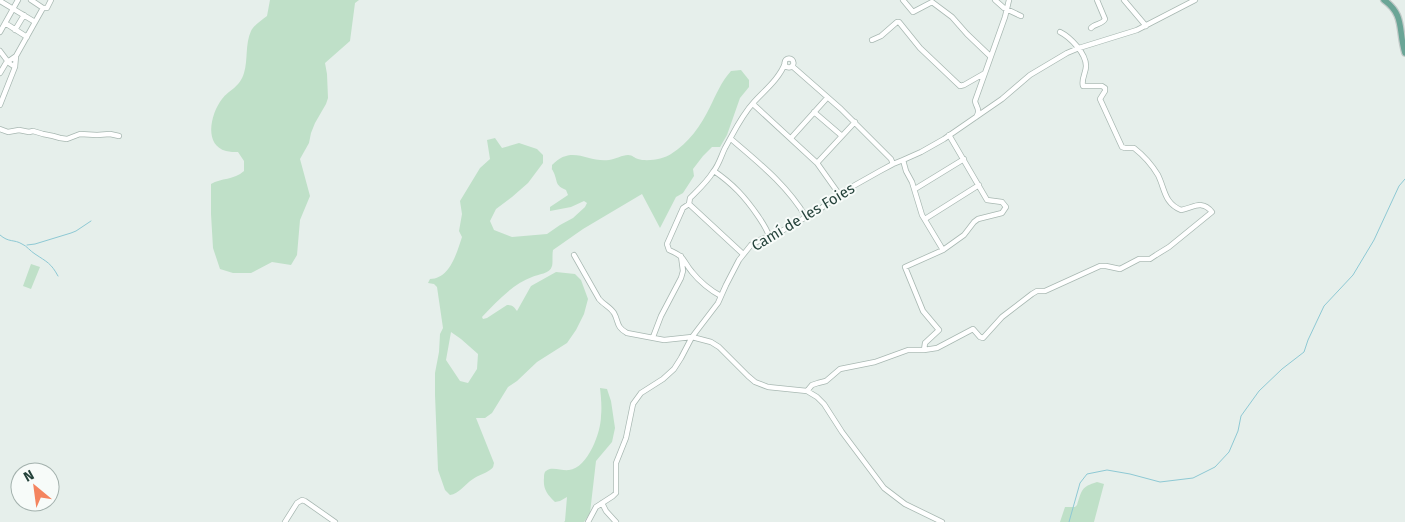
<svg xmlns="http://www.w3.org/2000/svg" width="1405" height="522" viewBox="0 0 1405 522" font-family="'Fira Sans',sans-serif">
<rect width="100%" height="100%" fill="#e6efeb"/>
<path fill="#bfe0c8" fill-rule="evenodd" d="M270,0h89l-4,3 -5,38 -25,22 2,11 1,24 -2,6 -11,19 -4,10 -2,10 -9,16 10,37 -10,24 -3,35 -6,10 -19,-3 -21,11h-18l-13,-4 -7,-21 -2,-34v-30c10,-6 23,-4 33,-13v-10l-6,-9c-4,0 -8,0 -12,-1 -23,-6 -15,-38 -4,-52 7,-9 18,-12 22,-26 4,-13 1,-29 7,-42 2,-5 11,-11 16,-15z
M741,70l8,10v7l-9,11 -13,37 -7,12h-8l-9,9 -10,13 1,7 -11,17 -7,4 -16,31 -18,-34 -59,35 -30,21c-1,5 0,13 -1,16 -2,8 -14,8 -20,11 -19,7 -36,25 -50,40l1,2 4,-1 20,-13c6,0 7,2 10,6l14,-25 25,-14 19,2 6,6 7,19 -4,15 -8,16 -9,13 -30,19 -20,19 -9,6 -16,26 -7,5h-9l18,45c-1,4 0,4 -4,7 -5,4 -12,5 -17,9 -8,5 -14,15 -23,16l-5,-5 -7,-20 -3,-75v-22l4,-21 1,-18 3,-6 -6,-41 -3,-3 -6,-1 2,-4c20,0 27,-27 32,-42l-3,-6 3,-17 -2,-13 20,-33 10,-9 -3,-19 8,-2 7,10 17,-5 18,6 6,6v8l-15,20 -16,14 -16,12 -6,12 4,9 18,7 35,-3 13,-9 13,-7 12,-11 2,-4 -3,-2 -13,6 -21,4v-4l18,-12 -2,-5c-11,-5 -8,-7 -12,-17 -3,-7 -2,0 -2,-8 20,-21 36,-2 57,-5 7,-1 13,-5 19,-5 5,0 6,3 10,4 9,3 26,0 33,-5 18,-11 30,-29 39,-47 6,-12 11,-25 21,-36zM451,332l10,7 17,15 -1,15 -9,14 -8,-2 -14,-21z
M31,264l9,3 -9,22 -8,-3z
M600,388l7,1 4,12 4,27 -3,14 -16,19 -6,52 -6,9h-20l1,-1 2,-24 -7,4 -5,1c-8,-8 -12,-13 -11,-24 0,-2 0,-6 2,-7 5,-5 16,0 23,-1 19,-2 32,-38 32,-54 1,-9 0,-19 -1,-28z
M1097,482l7,2 -10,38h-34l5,-15h10l2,-2c5,-15 4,-18 20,-23z"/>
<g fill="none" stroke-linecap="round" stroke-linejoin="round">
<path stroke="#8ec9d4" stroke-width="1" d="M0,235c9,8 14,4 22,9 5,2 8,7 13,10 12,8 16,9 23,22
M27,245l8,-1 36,-11 5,-2 15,-10
M1069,522l11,-39 7,-9 20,-4 23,4 30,8 33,-4 22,-11 14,-15 9,-21 3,-15 18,-25 23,-22 22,-17 4,-12 16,-34 29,-31 21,-35 25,-54 6,-7"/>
<g stroke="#a8b8b2" stroke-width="6">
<path id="minor" d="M31,0l12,8
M903,0l10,12 19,-10 20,15 15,17 23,22
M995,0l9,8 17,8
M1124,0l22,26
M0,1l35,21
M5,23l22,14
M1091,28c4,-5 11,-3 14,-9l-8,-19
M15,30l9,-15
M0,32l18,-32
M872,40l9,-4 16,-14h2l21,26 40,38 4,-1 21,-12
M0,51l9,12 6,4
M784.5 63a4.5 4.5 0 1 1 9 0a4.5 4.5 0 1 1-9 0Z
M792,66l49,43 50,50 2,5
M0,73l6,-10 10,-7 27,-48h4l4,-8
M753,104l64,59 22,31
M0,105l15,-38 1,-11
M814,112l28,24
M976,117c5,-7 0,-10 -1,-16l30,-84 4,-17
M0,129l8,3 11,-2 10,2 4,-1 10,3 10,2 7,2 7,1 13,-5 17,1 13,-1 9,2
M791,138l36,-40
M731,139c28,24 56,46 75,78
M903,160l3,11 6,11 10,33 21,35
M817,163l38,-41
M714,171c19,13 31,26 44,45 4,6 9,13 11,20
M915,189l49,-30
M689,204l54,50
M925,219l54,-34
M574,255l25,44c4,5 11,8 15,14 5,9 2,14 13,20l37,7 28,-3 19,5 8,5 29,29 7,6 13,5 39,4 10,6 7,7 18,28 42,56 21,16 37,18
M721,296c-10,-5 -22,-15 -29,-24 -10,-12 -6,-15 -23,-22l-2,-6 16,-36 6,-4 1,-6c8,-8 17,-16 23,-26 6,-7 8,-16 12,-24 9,-16 16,-32 29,-46 10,-11 26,-24 31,-39
M653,337l8,-21 20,-38 2,-7 -2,-15
M924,350l1,-7 14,-13 -16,-19 -18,-44 38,-17 21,-15 10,-13 4,-3 24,-6 4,-6 -4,-5 -15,-2 -38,-65
M807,391l5,-6 6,-2 8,-2 14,-12 35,-7 33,-12h16l13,-2 36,-19 7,8 3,1 19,-21 30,-23 5,-3h8l55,-25h6l14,3 19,-10h11l6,-4 13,-8 43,-35c-10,-13 -19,-4 -31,-2 -17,-7 -16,-21 -23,-35 -6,-10 -15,-20 -24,-27h-9l-3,-1 -22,-48 5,-8v-3l-3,-2h-19c-2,-7 3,-13 3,-20 0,-13 -16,-29 -26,-34
M602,503l4,8 10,11
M285,522l12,-19 5,-3 3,1 30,21
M588,522l8,-15 17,-11 3,-3v-30l10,-25 7,-34 8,-11 22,-14 11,-10 7,-11 11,-21 26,-34 8,-18 13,-25 12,-15 11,-6 16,-6 9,-5 33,-19 28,-20 32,-18 13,-7 10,-4 18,-8 23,-13 58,-40 28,-24 37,-22 12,-5 58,-18 58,-30"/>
</g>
<g stroke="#c2cac8" stroke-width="8">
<path id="major" d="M1384,0c21,15 14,30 21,53"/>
</g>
<use href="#minor" stroke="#fff" stroke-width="4.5"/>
<use href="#major" stroke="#6aa596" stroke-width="5.5"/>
</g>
<g text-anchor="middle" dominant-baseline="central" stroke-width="4" stroke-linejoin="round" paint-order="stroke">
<g font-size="15" fill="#24423a" stroke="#f7fbf9">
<text transform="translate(803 217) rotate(-31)">Camí de les Foies</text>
</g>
</g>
<g transform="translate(35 487) rotate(331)"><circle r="24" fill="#f7fbf9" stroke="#a3b1ad"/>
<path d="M0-4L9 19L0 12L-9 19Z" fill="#f4845f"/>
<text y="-8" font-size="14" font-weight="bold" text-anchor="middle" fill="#24423a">N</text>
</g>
</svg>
